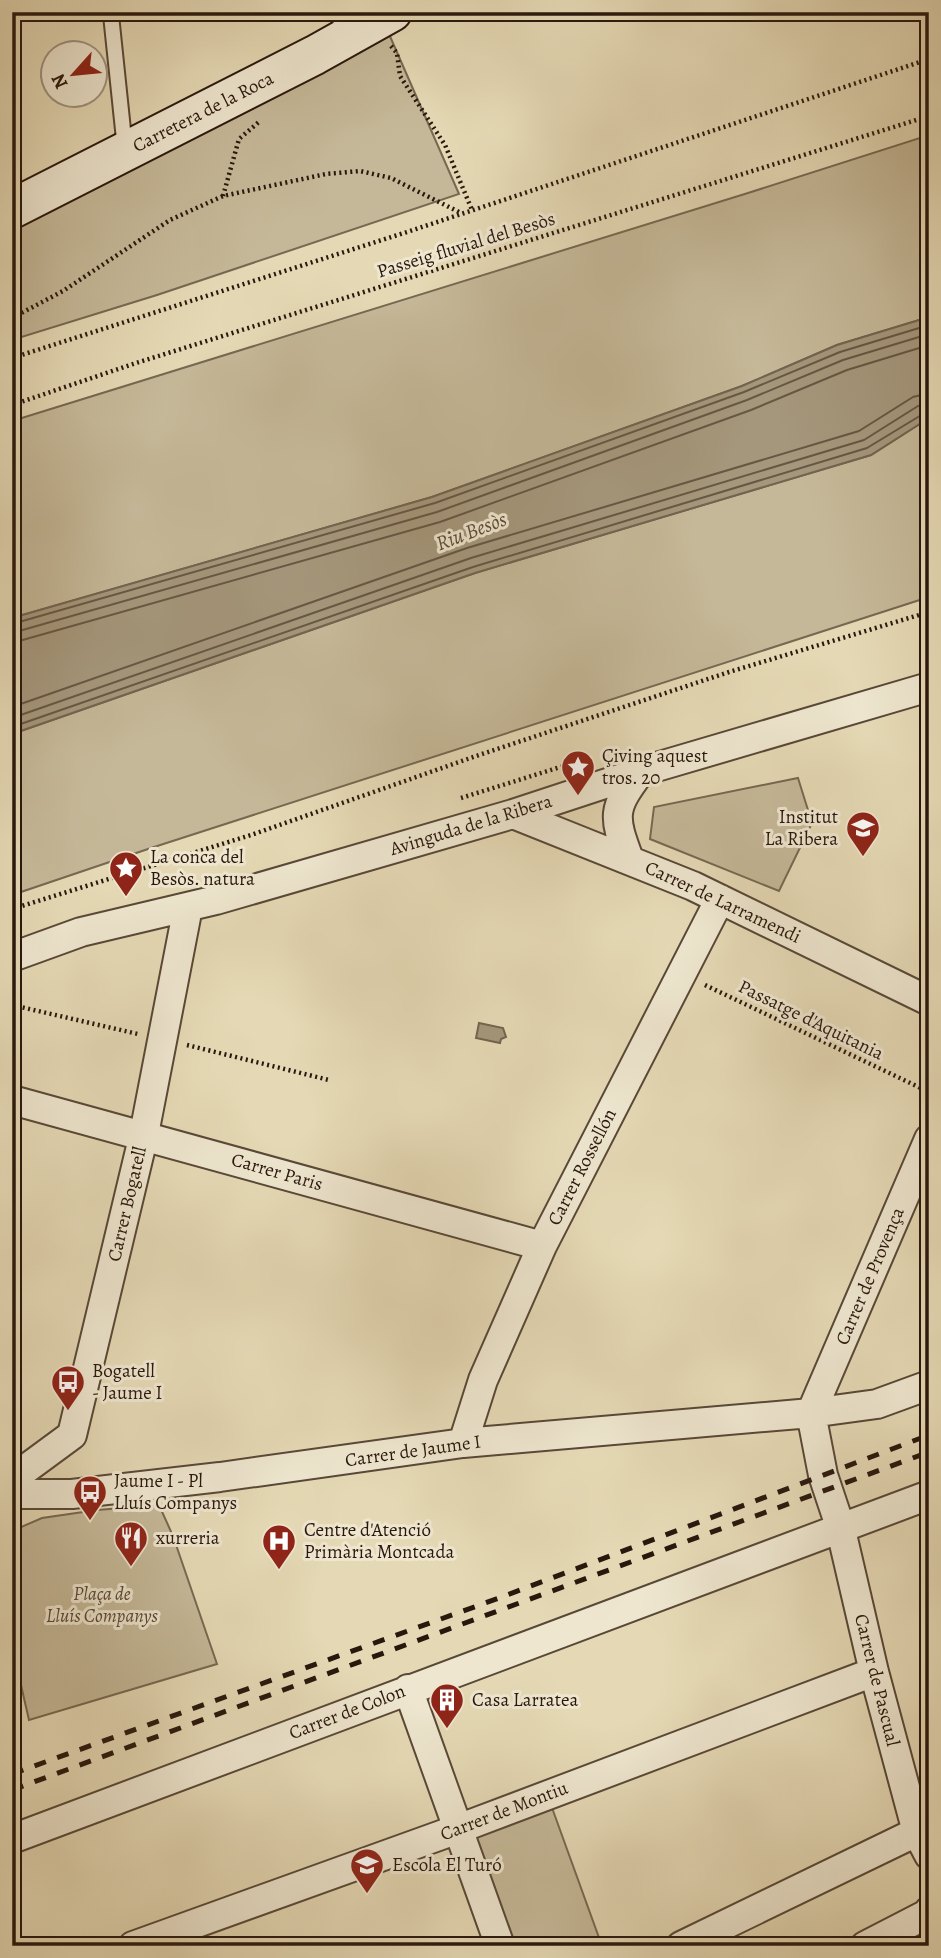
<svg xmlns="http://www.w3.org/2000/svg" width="941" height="1958" viewBox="0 0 941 1958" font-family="Alegreya,serif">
<rect width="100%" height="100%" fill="#e5d9b5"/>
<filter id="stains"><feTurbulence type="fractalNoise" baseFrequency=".00286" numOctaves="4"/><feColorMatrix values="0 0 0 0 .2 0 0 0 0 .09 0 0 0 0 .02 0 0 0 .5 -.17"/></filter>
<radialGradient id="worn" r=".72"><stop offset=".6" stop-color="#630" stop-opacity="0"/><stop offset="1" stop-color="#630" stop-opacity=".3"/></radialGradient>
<path fill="#c5b898" stroke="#776852" stroke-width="2" d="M389,34l70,160 -302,101 -145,45v-110z
M929,135v182l-92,28 -95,41 -310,111 -420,121v-197l736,-228z
M929,418v179l-778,251 -139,47v-161l463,-161 396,-118z
M798,778l14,45 -33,68 -129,-52 4,-32z
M159,1505l14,31 44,128 -188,56 -17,-74v-115l30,-13 55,-8z
M551,1805l51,141h-89l-42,-112z"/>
<path fill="#a5977c" stroke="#736450" stroke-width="2" d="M929,317v101l-58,37 -396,118 -463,161v-116l420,-121 310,-111 95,-41z
M479,1023l24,5 3,9 -5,2 -1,4 -24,-5z"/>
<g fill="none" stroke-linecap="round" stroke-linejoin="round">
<path stroke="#675744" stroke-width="2" d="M12,624l423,-121 309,-111 96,-40 89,-27
M12,633l425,-121 310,-112 96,-40 86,-26
M12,643l428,-121 311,-112 96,-40 82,-25
M12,707l455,-159 392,-117 54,-34 16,-4
M12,718l459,-160 393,-118 54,-34 11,-2
M12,727l461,-160 394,-119 56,-34 6,-1"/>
<g stroke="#584837" stroke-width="18">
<path id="lane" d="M113,12l-2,3 14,134
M332,12l23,19"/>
</g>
<g stroke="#584837" stroke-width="32">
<path id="street" d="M513,814l180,72 236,115
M629,859c-16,-43 -17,-50 11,-87
M12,957l69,-25 135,-32 297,-86 140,-46 276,-81
M12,1100l530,146
M811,1413l12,62 17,51 34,146 43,160 12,23
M811,1413l118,-274
M463,1443l20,-63 59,-134 178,-347
M19,1474l53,-39 72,-301 44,-227
M16,1494h56l148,-17 243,-34 348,-30 66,-9 52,-19
M408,1689l92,257
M12,1839l917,-344
M133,1946l325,-117 416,-157
M681,1946l248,-120
M865,1946l62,-32 2,-3"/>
</g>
<g stroke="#29170d" stroke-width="42">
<path id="secondary" d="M12,209l303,-154 77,-43"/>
</g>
<path stroke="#29170d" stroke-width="4.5" stroke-dasharray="2 3.5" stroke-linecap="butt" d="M391,46l6,7 3,23 45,69 27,65
M223,196l16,-57 21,-18
M12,318l51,-27 107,-71 53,-24 103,-22 34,-3 31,7 70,35
M12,358l395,-126 522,-173
M12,405l124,-42 793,-247
M461,798l125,-39
M12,909l239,-74 228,-80 250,-83 200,-60
M705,985l224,107
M12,1005l126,29
M187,1045l142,35"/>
<use href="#lane" stroke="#eee6cf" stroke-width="14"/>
<use href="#street" stroke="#eee6cf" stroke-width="28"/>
<use href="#secondary" stroke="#eee6cf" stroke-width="38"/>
<path stroke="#29170d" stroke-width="5" stroke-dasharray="12 12" stroke-linecap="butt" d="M12,1774l487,-176 430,-163
M12,1790l917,-338"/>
</g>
<defs>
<g id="sight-pin" transform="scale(1.75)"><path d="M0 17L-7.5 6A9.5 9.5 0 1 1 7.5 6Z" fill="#8f2418" stroke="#eee6cf"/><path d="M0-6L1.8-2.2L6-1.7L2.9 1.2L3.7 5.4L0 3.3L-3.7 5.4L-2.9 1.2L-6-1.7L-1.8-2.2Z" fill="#fff"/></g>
<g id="school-pin" transform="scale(1.75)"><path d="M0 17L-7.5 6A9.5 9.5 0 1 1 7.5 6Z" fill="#8f2418" stroke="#eee6cf"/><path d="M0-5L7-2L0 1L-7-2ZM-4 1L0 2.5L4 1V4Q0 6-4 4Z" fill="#fff"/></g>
<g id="bus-pin" transform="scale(1.75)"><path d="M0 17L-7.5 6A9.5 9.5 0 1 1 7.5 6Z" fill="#8f2418" stroke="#eee6cf"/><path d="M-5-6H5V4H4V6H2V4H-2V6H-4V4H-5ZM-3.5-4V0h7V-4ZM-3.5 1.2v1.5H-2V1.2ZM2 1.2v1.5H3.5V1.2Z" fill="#fff"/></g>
<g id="restaurant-pin" transform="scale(1.75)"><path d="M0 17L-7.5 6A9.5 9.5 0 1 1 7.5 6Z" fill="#8f2418" stroke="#eee6cf"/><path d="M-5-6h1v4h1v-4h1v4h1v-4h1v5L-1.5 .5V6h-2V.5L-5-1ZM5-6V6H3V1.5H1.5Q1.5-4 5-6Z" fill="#fff"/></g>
<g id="hospital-pin" transform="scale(1.75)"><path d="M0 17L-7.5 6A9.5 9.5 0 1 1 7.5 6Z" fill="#8f2418" stroke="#eee6cf"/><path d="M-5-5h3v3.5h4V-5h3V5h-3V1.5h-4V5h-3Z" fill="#fff"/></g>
<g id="building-pin" transform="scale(1.75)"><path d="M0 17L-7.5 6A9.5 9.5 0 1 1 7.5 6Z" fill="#8f2418" stroke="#eee6cf"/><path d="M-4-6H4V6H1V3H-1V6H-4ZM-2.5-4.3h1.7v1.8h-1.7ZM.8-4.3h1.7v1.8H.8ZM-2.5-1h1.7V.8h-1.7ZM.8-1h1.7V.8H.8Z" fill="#fff"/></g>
</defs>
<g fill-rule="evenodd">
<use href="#sight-pin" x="578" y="767"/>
<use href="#school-pin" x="863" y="828"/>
<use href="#sight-pin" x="126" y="868"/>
<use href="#bus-pin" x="68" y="1382"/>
<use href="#bus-pin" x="90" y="1492"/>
<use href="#restaurant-pin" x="131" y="1538"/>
<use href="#hospital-pin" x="279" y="1541"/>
<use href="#building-pin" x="447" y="1700"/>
<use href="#school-pin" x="367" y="1865"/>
</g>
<g text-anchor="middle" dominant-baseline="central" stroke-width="6" stroke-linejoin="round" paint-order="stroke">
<g font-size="19" fill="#29170d" stroke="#eee6cf">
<text transform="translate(203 112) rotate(-27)">Carretera de la Roca</text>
<text transform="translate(466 245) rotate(-17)">Passeig fluvial del Besòs</text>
<text transform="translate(471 825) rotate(-17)">Avinguda de la Ribera</text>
<text transform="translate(723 902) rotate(25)">Carrer de Larramendi</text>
<text transform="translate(811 1020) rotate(26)">Passatge d'Aquitania</text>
<text transform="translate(582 1167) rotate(-63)">Carrer Rossellón</text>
<text transform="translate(277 1172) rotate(16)">Carrer Paris</text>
<text transform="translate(127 1204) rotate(-77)">Carrer Bogatell</text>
<text transform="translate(870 1276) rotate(-67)">Carrer de Provença</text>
<text transform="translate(413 1451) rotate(-8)">Carrer de Jaume I</text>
<text transform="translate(877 1680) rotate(76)">Carrer de Pascual</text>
<text transform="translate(347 1712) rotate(-21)">Carrer de Colon</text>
<text transform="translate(504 1811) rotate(-21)">Carrer de Montiu</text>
</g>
<g font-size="19" fill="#29170d" stroke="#eee6cf" text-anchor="start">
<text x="602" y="756">Çiving aquest<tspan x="602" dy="22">tros. 20</tspan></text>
<text x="838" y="817" text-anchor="end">Institut<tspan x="838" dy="22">La Ribera</tspan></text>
<text x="150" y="857">La conca del<tspan x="150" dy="22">Besòs. natura</tspan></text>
<text x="92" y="1371">Bogatell<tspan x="92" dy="22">- Jaume I</tspan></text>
<text x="114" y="1481">Jaume I - Pl<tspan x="114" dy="22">Lluís Companys</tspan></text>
<text x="304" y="1530">Centre d'Atenció<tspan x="304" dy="22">Primària Montcada</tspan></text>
<text x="156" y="1538">xurreria</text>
<text x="472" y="1700">Casa Larratea</text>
<text x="392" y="1865">Escola El Turó</text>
</g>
<g font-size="19" font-style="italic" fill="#584737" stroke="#eee6cf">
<text x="102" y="1594">Plaça de<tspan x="102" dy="22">Lluís Companys</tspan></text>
</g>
<g font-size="21" font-style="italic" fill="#5b4a39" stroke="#eee6cf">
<text transform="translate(471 531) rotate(-21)">Riu Besòs</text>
</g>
</g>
<rect width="941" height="1958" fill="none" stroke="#e5d9b5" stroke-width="42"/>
<rect x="14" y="14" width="913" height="1930" fill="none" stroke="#29170d" stroke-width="3.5"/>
<rect x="21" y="21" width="899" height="1916" fill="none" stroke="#29170d" stroke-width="2"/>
<g transform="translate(74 74) rotate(243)"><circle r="33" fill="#eee6cf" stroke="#9f9381" stroke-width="2"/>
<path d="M0-5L12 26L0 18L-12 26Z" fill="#8f2418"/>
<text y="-10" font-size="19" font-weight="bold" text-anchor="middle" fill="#29170d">N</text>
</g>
<rect width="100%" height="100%" filter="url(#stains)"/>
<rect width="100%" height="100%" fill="url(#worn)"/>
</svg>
